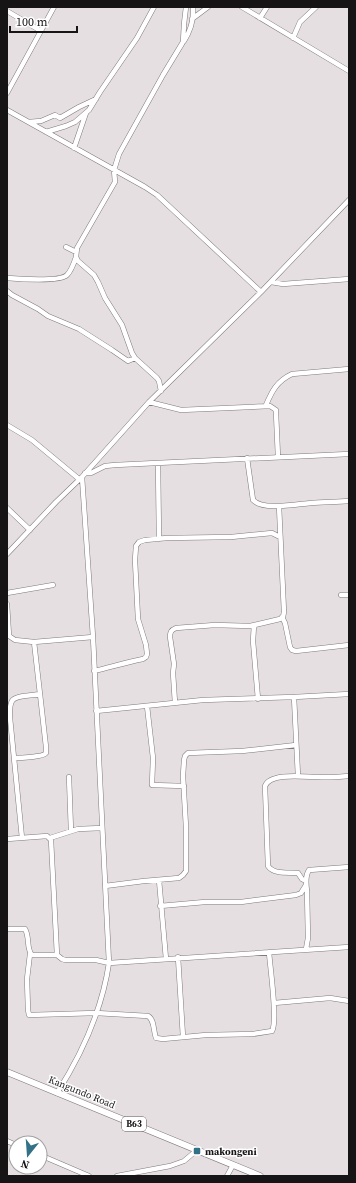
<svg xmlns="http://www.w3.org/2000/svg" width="356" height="1183" viewBox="0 0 356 1183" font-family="'Source Serif 4',serif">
<rect width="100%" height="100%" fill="#e6dfe1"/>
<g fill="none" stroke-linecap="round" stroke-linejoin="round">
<g stroke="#80797b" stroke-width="5.5">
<path id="minor" d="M242,7l107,64
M7,11l34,20
M260,18l7,-11
M192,19l16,-12
M293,38l7,-16 16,-15
M184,41c7,-11 10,-22 9,-34
M7,93l47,-86
M7,110l138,77 12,8 104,97
M29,122l12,-1 14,-6 5,3 19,-11 17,-8
M46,132l20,-6 9,-4 14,-12 11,-18 37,-54 17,-31
M74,148l12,-35
M66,247l10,5
M7,278c11,1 53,4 60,-3 4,-4 7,-12 9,-18
M271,282l12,2 66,-5
M7,291l5,4 26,14 10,7 31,13 33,21 16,11 7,-3
M161,391l-2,-10 -2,-3 -22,-20 -3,-5 -10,-28 -17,-27 -7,-16 -4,-7 -16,-14 -2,-4 1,-9 38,-66 -1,-12 5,-16 44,-79 20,-33 1,-18 2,-17
M149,402l32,8 89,-4 6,4v3l2,44
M266,405c6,-14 11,-24 26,-31l57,-5
M7,425l25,15 47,39
M247,458l6,42c10,11 44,4 58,3 13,-1 25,-1 38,-2
M158,463l1,76
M85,473h6l14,-7 10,-1 234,-11
M7,508l23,22
M7,554l49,-52 26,-25 67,-75 112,-110 88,-92
M7,593l46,-8
M341,595h8
M7,604l2,32 6,4 19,2 59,-5
M282,617l3,6 5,24 2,3 4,1 53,-6
M254,625l-1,16 5,58
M94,671c17,-4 33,-9 49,-12l3,-2 1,-3 -1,-9 -8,-26 -3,-59 1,-14 3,-4 6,-2 22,-2 64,-1 41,-4 8,4
M294,697l4,79
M175,703l-2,-30 1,-9 -4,-27c0,-5 1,-7 6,-9l39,-3 35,1 30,-7 3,-2 1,-5 -5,-106
M147,706l6,52 -1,27 32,1
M96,711l107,-11 91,-3 55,-3
M14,758c6,0 30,-1 32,-5 0,-1 0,-5 0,-6l-6,-53
M69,777l2,54
M22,838l-12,-120c0,-5 -1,-12 2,-17 3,-6 21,-5 28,-7l-6,-52
M50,838l28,-9 24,-1
M7,839l40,-3 4,4 6,115
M159,880l7,79
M306,881l-4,-2 -4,-6c-9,-1 -24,2 -30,-7l-3,-80c5,-14 41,-9 53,-9 10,1 21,0 31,-1
M105,886l39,-5 35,-3 4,-3 3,-4v-44l-3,-51 1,-16 1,-4 3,-3 54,-2 54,-6
M160,906l45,-4h36l55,-7 5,-2 5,-8
M7,929h18c5,8 1,20 7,26h25l5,4 3,1h31l13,3 240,-16
M306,949l2,-11 -1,-47c-1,-7 -2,-15 2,-21l40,-3
M30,954l-3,25 1,31 1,5 67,-2 52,3c7,4 5,15 8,22l7,1 43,-4 47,-1 19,-3c6,-10 -2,-64 -3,-79
M178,957l5,80
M274,1003l56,-5 19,3
M57,1093c25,-39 45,-84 52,-130l-16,-326 -11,-160
M7,1141l9,4
M40,1155l49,21
M117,1176l53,-10 14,-5 13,-11
M227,1176l6,-11"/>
</g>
<g stroke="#80797b" stroke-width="7">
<path id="highway" d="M7,1072l253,104"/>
</g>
<use href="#minor" stroke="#fff" stroke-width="4.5"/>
<use href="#highway" stroke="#fff" stroke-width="6"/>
</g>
<rect fill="#337187" stroke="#fff" stroke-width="1.5" x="193" y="1147" width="8" height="8" rx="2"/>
<g text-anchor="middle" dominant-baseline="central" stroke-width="3" stroke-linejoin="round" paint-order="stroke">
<rect fill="#fff" stroke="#5d5a5b" stroke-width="1" x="122" y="1117" width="24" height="14" rx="3"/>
<g font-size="9" font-weight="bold" fill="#171415">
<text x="134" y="1124">B63</text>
</g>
<g font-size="10" fill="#171415" stroke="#fff">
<text transform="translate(82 1092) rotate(22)">Kangundo Road</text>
</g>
<g font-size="10" font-weight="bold" fill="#171415" stroke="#fff" text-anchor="start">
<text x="205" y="1151">makongeni</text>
</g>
</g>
<rect width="356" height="1183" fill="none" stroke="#171415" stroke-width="16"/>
<g transform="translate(28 1155) rotate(197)"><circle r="19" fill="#ffffff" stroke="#a2a1a1"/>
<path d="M0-3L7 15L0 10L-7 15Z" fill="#337187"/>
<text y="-6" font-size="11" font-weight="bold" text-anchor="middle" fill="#171415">N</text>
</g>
<path d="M10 26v6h67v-6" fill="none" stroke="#171415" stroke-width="2"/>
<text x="16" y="26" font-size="12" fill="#171415" stroke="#ffffff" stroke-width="3" paint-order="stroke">100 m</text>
</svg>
